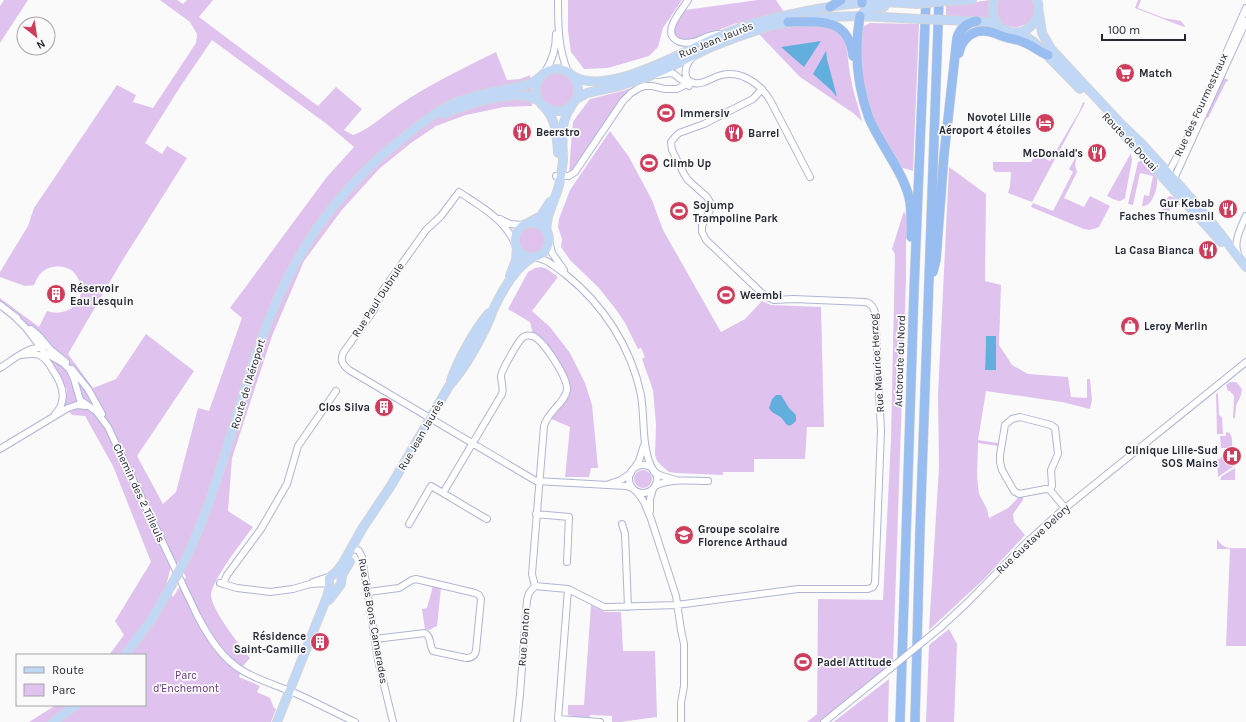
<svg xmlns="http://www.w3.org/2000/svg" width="1246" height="722" viewBox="0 0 1246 722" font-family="Karla,sans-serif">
<rect width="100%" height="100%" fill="#fafafa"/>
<path fill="#e0c2ef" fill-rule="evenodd" d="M4,0h24l-28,43v-37z
M160,0h17l6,4 4,-4h26l-14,17 119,89 18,-19 26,22 -18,21 9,5c17,-6 31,-20 46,-30 29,-20 65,-37 97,-53l11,28 13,-1 10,-4 2,31 -28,1 -38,8 -30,11 -25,17 -32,26 -38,42 -37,50 -32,75 -40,122 -4,53 25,16c-10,13 -42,55 -42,68 0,14 29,51 39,63l-7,8 -4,11 21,9 -3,6 13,6 4,10 2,1 -5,13h-242l27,-17h89v-50h-36l15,-20 -9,-14 36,-59 -38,-96 -28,-50 -13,-1 -8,-9 3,-16 -7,-14 -10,-14 -21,-24 -9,-12 -20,-16v-12l39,29 8,-16c10,3 18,2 26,-4 13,-9 9,-29 -2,-37 -9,-6 -22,-4 -29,2 -4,4 -6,8 -8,13l-9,1 -25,-9v-5l28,-46 6,-18 83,-123 19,10 -3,7 20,6 43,-65 1,-9 -7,-12zM212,40l116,85 26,22 -28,31 -96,130 12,10 -33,93 -11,-3 -22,84 -13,12 -26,-48 57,-85 -48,-37 -30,45 -23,9 -25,-34 51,-88 68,-108 -20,-12 -5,8 -17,-11 35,-56zM178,562l8,15 -13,20 -7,-11 4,-16z
M568,0h114l-19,28 -5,19 -9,9 -41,12 -24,1 -13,-17 -3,-21z
M758,0h18l8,12 -50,12 -44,17c-7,0 -12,-1 -17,-7 1,-10 7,-16 12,-24z
M990,0l-2,8 2,11 -44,-2v-11z
M999,0h33c17,32 -47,40 -33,0z
M1138,0h3l-3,8 26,10 17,3 4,5 -1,1 -49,-19z
M870,23l49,1 -6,147 -13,-4 -23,-41 -8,-17 -8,-44 1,-35 2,-4z
M817,25c36,5 28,27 34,54 2,14 8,28 11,42l-9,-8 -53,-36 -41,-43 21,-6z
M540 90a17 17 0 1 1 34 0a17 17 0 1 1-34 0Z
M1224,78l5,2 -3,2 -18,36 -2,-1z
M633,88h1l-11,9 -10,13 -32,47 -9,15 -3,1 3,-42 1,-9 4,-6 13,-17 28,-7z
M1083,102l2,1 -53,99 -24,-9 2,-7 1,-14h-16l-2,-3v-7h38l8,-12 4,2 1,6 6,3 29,-49z
M610,131l19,26 23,43 11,30 58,102 24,-13 17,-18 9,4 50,2 3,120h-17l-2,32h-51v13h-31v3l-47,-2 -7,-1 -6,-5 -6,-6 -2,-6 1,-30 -3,-35 -11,-31 3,-2 -4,-9 -3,1 -13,-26 -8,-12 -18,-23 -29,-28 -9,-13 1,-8 -4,-12 1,-8 11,-29z
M1131,153l1,7 -7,38c-6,6 -11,1 -18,-2z
M1077,155l-2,10 2,7 -13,26 20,9 6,-11 20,10 -11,21 -9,3 -6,-1 -53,-22 2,-4 20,8 20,-39 -4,-3z
M1141,161l16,17c1,9 -4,29 -15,28l2,-11 5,1 4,-20 -13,-3 -7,32 -5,-1 10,-42z
M949,167l37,27 -1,87 16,4 -2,60 13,20 16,9 40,3 3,20 16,1v-19h3l2,21 -2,9 -28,-7 -76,-11 -8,49 20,3v3l-20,-3 -1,34 2,17 8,15 2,9 19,-10 11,-11h4v3l-10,14 1,8 11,13 -41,44 -55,51 10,-163 -1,-72zM986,336l10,1 -1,33h-10z
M1170,196l5,2 6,7h-7l-8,9 -3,-2c-2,-5 2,-14 7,-16z
M904,211l2,5v63l-13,383 -74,60h-12l10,-8 1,-115 65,1 8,-161 4,-185 -3,-5z
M519 240a13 13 0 1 1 26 0a13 13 0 1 1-26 0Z
M541,267l6,2 11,8 -26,34 18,16 20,26 15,30 7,22 6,63h-7l-2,9h-24l5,-50 -21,-9 19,-25 -1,-12 -34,-47 -3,-12 -22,-13 20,-37 7,-4z
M1230,382h6l6,7 -1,6 -5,11 -1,12h-2l1,-22 -4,-5h-2l-2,-6z
M1218,393l1,22 3,2 1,17h-6l-1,-40z
M1226,432l4,1 2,5v18l-4,3v4l10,-1 -1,2 -19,13 -1,-18h3l1,-2h9v-9h-9l-1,-12h6z
M1235,468v12h-15l2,-4z
M634 479a9 9 0 1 1 18 0a9 9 0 1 1-18 0Z
M1217,539c7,12 17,9 29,9v98h-20l4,-97h-13z
M433,586l8,2 -4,38 -8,4 -4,-1 -3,-20 5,-1z
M591,605l14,7h16l2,39h32l2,66 -37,5h-8v-6l-22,-1 -1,5 -14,-2 -1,-2 -6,-1v-10h16z
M949,629l8,15 -3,78h-28l3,-77z
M889,679l-1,43h-55l3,-2z"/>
<path fill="#62aedd" d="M821,41l-17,26 -23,-20z
M826,51l1,8 10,38 -6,-7 -18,-16z
M986,336h10v34h-11z
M776,395h5l8,13 7,7v6c-10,11 -10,-1 -17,-5 -5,-3 -7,-3 -10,-8l3,-9z"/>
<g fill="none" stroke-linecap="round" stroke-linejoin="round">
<g stroke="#aeb5d6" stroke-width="8">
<path id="minor" d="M558,0c0,24 0,49 10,72
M688,0c-6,10 -26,31 -12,40 5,4 12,3 18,2 9,-3 17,-9 27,-8
M692,58c-7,7 -11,22 2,25 8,2 16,-4 24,-7 21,-7 41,6 52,24l40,77
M545,72c7,-11 11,-25 11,-38
M657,75l13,-2 4,1 15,12
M1167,175l26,-47 53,-120
M556,176h13l6,-4 48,-71 8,-8 8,-5 6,-2h7l13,3h12l14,-7
M1173,181l73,-160
M500,219l10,5 13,1
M549,241l3,12 12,17
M515,244c-10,-25 -35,-38 -56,-52l-18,24 -15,14 -43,60 -9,20 -31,43c-3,8 0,12 6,17l187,111 90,5 6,2
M1238,254c-5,-12 3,-27 8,-38
M533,257c13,1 21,9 32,17 38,30 66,73 76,121 4,24 0,53 12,75
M0,305l17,13
M15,317l11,11 19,25 18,10 7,7 4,9 6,21 16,11 12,16 89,188c11,21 25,44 46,56 17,10 36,15 54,23 20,9 39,19 58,28
M31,329l8,7 11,13 16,13
M21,355c6,-1 12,-2 18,0 6,3 10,8 13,14 10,14 17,31 3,45
M0,368c13,-8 28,-22 43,-20
M72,369l16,20 14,25
M0,449l68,-41 9,-3 9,1
M629 479a14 14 0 1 1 28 0a14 14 0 1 1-28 0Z
M635,467l4,-6 5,-16
M654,472l8,4 14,4
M609,484l12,-4 10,-7
M655,486c16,-8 36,-5 53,-5
M1050,490l2,-4 -1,-16 7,-16 -3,-26 -4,-3 -31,-8 -8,2 -7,6 -5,30v7l2,8 12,21 5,3 27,-5 4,1 15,18
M637,492l7,10 7,17 25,77 5,34 3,14v42l-3,17v19
M443,493l42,25 2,1
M650,511v-12l3,-10
M536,514l33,3 -2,45
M409,524l22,-38 12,7 59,-99c2,-6 -1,-12 -1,-18 0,-5 17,-34 21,-38 3,-3 7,-3 11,-2 11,5 35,42 34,54 -2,13 -20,22 -23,36l-12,148 3,12
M622,524l3,10 3,73
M352,548l7,3 3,6 16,103 15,62
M313,582l18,-6
M220,583l17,5 33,4 23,-3 17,-5 19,-1
M223,584l4,-9 34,-46 26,-45 11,-38 38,-55
M535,586l33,3 36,18h5l68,-2 121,-16h70l5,-2 2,-4 6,-152 -6,-119c-2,-5 -4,-9 -10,-10l-72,-3 -19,1 -9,-4 -59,-56 -4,-8v-6l8,-16v-8l-3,-5 -19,-17 -4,-6 -12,-24 -1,-8 4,-5 4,-4 25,-9 43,-22 6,-3 9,-10
M568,589l-10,130 42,3
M368,592l31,-4 13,-8 4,-1 59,14 4,2 2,4 -5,51c-1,6 -4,8 -10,8l-33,-7c-4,-5 -1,-14 -8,-18l-50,6
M941,627l27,-25 56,-57 35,-32 187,-151
M517,722l3,-28 7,-94 2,-7 6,-7
M824,722l67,-54"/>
</g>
<g stroke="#d3d4d6" stroke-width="10">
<path id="major" d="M994,0c-3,10 -2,18 5,26
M946,1l26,-1
M1039,13l3,20 9,16 68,73 23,22 39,43 28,32 37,48
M860,16c6,-8 14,-8 24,-9
M808,19c37,-5 73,-2 111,0
M946,20l42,2c9,1 14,8 23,10 19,3 32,-15 26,-32
M1011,32l14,4 9,6 46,47
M536 90a21 21 0 1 1 42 0a21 21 0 1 1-42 0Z
M573,76c34,21 111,-25 144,-39 12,-5 25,-10 37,-14 39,-10 79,-19 120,-21 14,0 28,1 42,2
M576,99l11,-6 32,-7 23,-7 22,-9 47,-23 26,-10 33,-11 25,-5
M545,108c11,11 12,30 13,45
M444,114c19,-9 64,-22 83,-18 5,1 8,3 12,5
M1119,129l102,113
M515 240a17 17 0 1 1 34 0a17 17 0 1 1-34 0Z
M528,223l13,-7 9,-14
M547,232c-3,-14 9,-33 12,-47 2,-8 3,-16 4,-24 0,-19 -4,-38 8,-54
M510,276l6,-16 1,-12
M451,381c6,-20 24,-52 38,-68
M184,562c35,-71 50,-147 77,-221 29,-84 73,-149 143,-204 17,-13 33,-27 53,-35 22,-9 46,-12 69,-17l9,-4 6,-5
M329,600l12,-16 1,-9 8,-13
M125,655l27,-36 19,-33
M53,722l23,-17
M277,722l50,-125 2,-8v-11l8,-7 6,-8 19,-34 30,-45 57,-98c15,-17 28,-40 38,-61 3,-5 4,-11 7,-17 8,-17 22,-41 39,-51"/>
</g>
<g stroke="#d3d4d6" stroke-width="10">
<path id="highway" d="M862,3v-3
M830,7l11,-7
M860,16c-6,34 -3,69 9,102 11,26 33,52 40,79 3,13 2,27 2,40
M788,22c30,0 60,-6 65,34
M959,53c2,-12 12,-23 25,-22 8,0 14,4 21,6 6,2 12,2 18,5 9,3 16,10 25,13
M933,272l3,-12 8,-105 13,-117c3,-10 10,-15 20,-17
M900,722l14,-431 12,-291
M915,722l5,-192 19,-530"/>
</g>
<use href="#minor" stroke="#fff" stroke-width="6"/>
<use href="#major" stroke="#c1d7f6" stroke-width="8"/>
<use href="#highway" stroke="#98bdf0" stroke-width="9"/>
<g stroke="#aeb5d6" stroke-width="8" stroke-linecap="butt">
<path id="minor-bridge" d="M891,668l50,-41"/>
</g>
<g stroke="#d3d4d6" stroke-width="10" stroke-linecap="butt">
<path id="major-bridge" d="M916,4l30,-3
M919,19l27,1
M171,586l13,-24"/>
</g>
<use href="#minor-bridge" stroke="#fff" stroke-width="6"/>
<use href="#major-bridge" stroke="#c1d7f6" stroke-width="8"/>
</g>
<defs>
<g id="supermarket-disc" transform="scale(1)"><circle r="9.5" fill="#ce3e5c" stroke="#fafafa"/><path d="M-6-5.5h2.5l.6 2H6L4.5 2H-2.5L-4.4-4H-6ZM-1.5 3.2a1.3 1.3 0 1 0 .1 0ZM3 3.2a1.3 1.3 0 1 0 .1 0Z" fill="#fff"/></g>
<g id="stadium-disc" transform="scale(1)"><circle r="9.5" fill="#ce3e5c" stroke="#fafafa"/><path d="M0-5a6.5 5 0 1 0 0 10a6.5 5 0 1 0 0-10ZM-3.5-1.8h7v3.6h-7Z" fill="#fff"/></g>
<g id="hotel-disc" transform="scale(1)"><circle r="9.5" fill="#ce3e5c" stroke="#fafafa"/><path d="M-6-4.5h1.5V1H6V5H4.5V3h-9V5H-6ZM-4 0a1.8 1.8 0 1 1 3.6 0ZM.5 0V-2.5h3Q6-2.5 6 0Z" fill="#fff"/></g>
<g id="restaurant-disc" transform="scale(1)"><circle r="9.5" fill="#ce3e5c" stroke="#fafafa"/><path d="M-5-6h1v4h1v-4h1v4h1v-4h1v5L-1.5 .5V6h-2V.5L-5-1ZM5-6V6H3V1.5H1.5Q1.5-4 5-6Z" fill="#fff"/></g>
<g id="building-disc" transform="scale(1)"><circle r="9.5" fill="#ce3e5c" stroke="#fafafa"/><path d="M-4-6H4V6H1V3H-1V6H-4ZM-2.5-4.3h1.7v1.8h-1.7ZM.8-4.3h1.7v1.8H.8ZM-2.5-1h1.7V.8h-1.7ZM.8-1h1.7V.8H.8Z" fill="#fff"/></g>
<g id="shop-disc" transform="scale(1)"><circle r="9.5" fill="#ce3e5c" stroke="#fafafa"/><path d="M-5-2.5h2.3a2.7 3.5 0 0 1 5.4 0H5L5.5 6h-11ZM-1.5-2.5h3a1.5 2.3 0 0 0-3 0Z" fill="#fff"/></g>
<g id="hospital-disc" transform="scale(1)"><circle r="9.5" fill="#ce3e5c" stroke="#fafafa"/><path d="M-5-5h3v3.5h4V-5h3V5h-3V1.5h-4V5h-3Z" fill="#fff"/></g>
<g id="school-disc" transform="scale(1)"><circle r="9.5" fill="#ce3e5c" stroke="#fafafa"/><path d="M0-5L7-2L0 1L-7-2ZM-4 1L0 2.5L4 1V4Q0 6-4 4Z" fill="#fff"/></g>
</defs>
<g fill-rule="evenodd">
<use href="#supermarket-disc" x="1125" y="73"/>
<use href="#stadium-disc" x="666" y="113"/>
<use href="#hotel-disc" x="1045" y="123"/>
<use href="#restaurant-disc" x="522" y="132"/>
<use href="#restaurant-disc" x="734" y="133"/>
<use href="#restaurant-disc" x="1097" y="153"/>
<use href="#stadium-disc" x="649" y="163"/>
<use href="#restaurant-disc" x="1228" y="209"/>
<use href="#stadium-disc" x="679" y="211"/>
<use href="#restaurant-disc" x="1208" y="250"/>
<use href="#building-disc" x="56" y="294"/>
<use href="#stadium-disc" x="726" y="295"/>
<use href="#shop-disc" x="1130" y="326"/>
<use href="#building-disc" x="384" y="407"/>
<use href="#hospital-disc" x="1232" y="456"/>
<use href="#school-disc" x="684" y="535"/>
<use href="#building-disc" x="320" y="642"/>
<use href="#stadium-disc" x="803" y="662"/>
</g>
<g text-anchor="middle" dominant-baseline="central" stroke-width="3.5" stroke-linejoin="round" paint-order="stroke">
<g font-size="11" fill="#252834" stroke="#fafafa">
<text transform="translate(716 40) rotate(-22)">Rue Jean Jaurès</text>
<text transform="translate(1201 105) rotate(-65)">Rue des Fourmestraux</text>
<text transform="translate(1130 142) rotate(47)">Route de Douai</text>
<text transform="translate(378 300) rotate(-57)">Rue Paul Dubrule</text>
<text transform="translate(900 361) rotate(-88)">Autoroute du Nord</text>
<text transform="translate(877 363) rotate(-94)">Rue Maurice Herzog</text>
<text transform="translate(248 384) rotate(-73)">Route de l'Aéroport</text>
<text transform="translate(421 435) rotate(-60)">Rue Jean Jaurès</text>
<text transform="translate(139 493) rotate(65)">Chemin des 2 Tilleuls</text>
<text transform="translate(1033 539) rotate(-43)">Rue Gustave Delory</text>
<text transform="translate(373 621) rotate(80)">Rue des Bons Camarades</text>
<text transform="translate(524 637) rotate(-86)">Rue Danton</text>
</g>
<g font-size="11" font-weight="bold" fill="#252834" stroke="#fafafa" text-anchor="start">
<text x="1139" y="73">Match</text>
<text x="680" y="113">Immersiv</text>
<text x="1031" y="117" text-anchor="end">Novotel Lille<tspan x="1031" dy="13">Aéroport 4 étoiles</tspan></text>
<text x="536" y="132">Beerstro</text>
<text x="748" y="133">Barrel</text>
<text x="1083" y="153" text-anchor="end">McDonald's</text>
<text x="663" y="163">Climb Up</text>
<text x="1214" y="203" text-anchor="end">Gur Kebab<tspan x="1214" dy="13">Faches Thumesnil</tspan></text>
<text x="693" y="205">Sojump<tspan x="693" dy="13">Trampoline Park</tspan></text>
<text x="1194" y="250" text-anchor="end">La Casa Bianca</text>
<text x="70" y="288">Réservoir<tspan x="70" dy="13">Eau Lesquin</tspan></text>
<text x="740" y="295">Weembi</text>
<text x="1144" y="326">Leroy Merlin</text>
<text x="370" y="407" text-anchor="end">Clos Silva</text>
<text x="1218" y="450" text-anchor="end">Clinique Lille-Sud<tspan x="1218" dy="13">SOS Mains</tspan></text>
<text x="698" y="529">Groupe scolaire<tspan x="698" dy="13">Florence Arthaud</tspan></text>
<text x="306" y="636" text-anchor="end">Résidence<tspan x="306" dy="13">Saint-Camille</tspan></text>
<text x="817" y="662">Padel Attitude</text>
</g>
<g font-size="11" fill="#67327e" stroke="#fafafa">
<text x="186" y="675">Parc<tspan x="186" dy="13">d'Enchemont</tspan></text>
</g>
</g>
<rect x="16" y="654" width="130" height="52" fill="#fafafa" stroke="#a5a6ab"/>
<rect x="24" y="667" width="20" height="6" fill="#c1d7f6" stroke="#a5a6ab"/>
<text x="52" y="674" font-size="12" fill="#252834">Route</text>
<rect x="24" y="684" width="20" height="12" fill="#e0c2ef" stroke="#a5a6ab"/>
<text x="52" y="694" font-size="12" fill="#252834">Parc</text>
<g transform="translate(36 36) rotate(150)"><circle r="19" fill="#fafafa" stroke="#a5a6ab"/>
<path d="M0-3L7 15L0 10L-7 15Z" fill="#ce3e5c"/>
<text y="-6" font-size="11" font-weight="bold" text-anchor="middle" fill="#252834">N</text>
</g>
<path d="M1102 34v6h83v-6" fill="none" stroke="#252834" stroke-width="2"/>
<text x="1108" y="34" font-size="12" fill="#252834" stroke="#fafafa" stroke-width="3" paint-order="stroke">100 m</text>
</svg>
